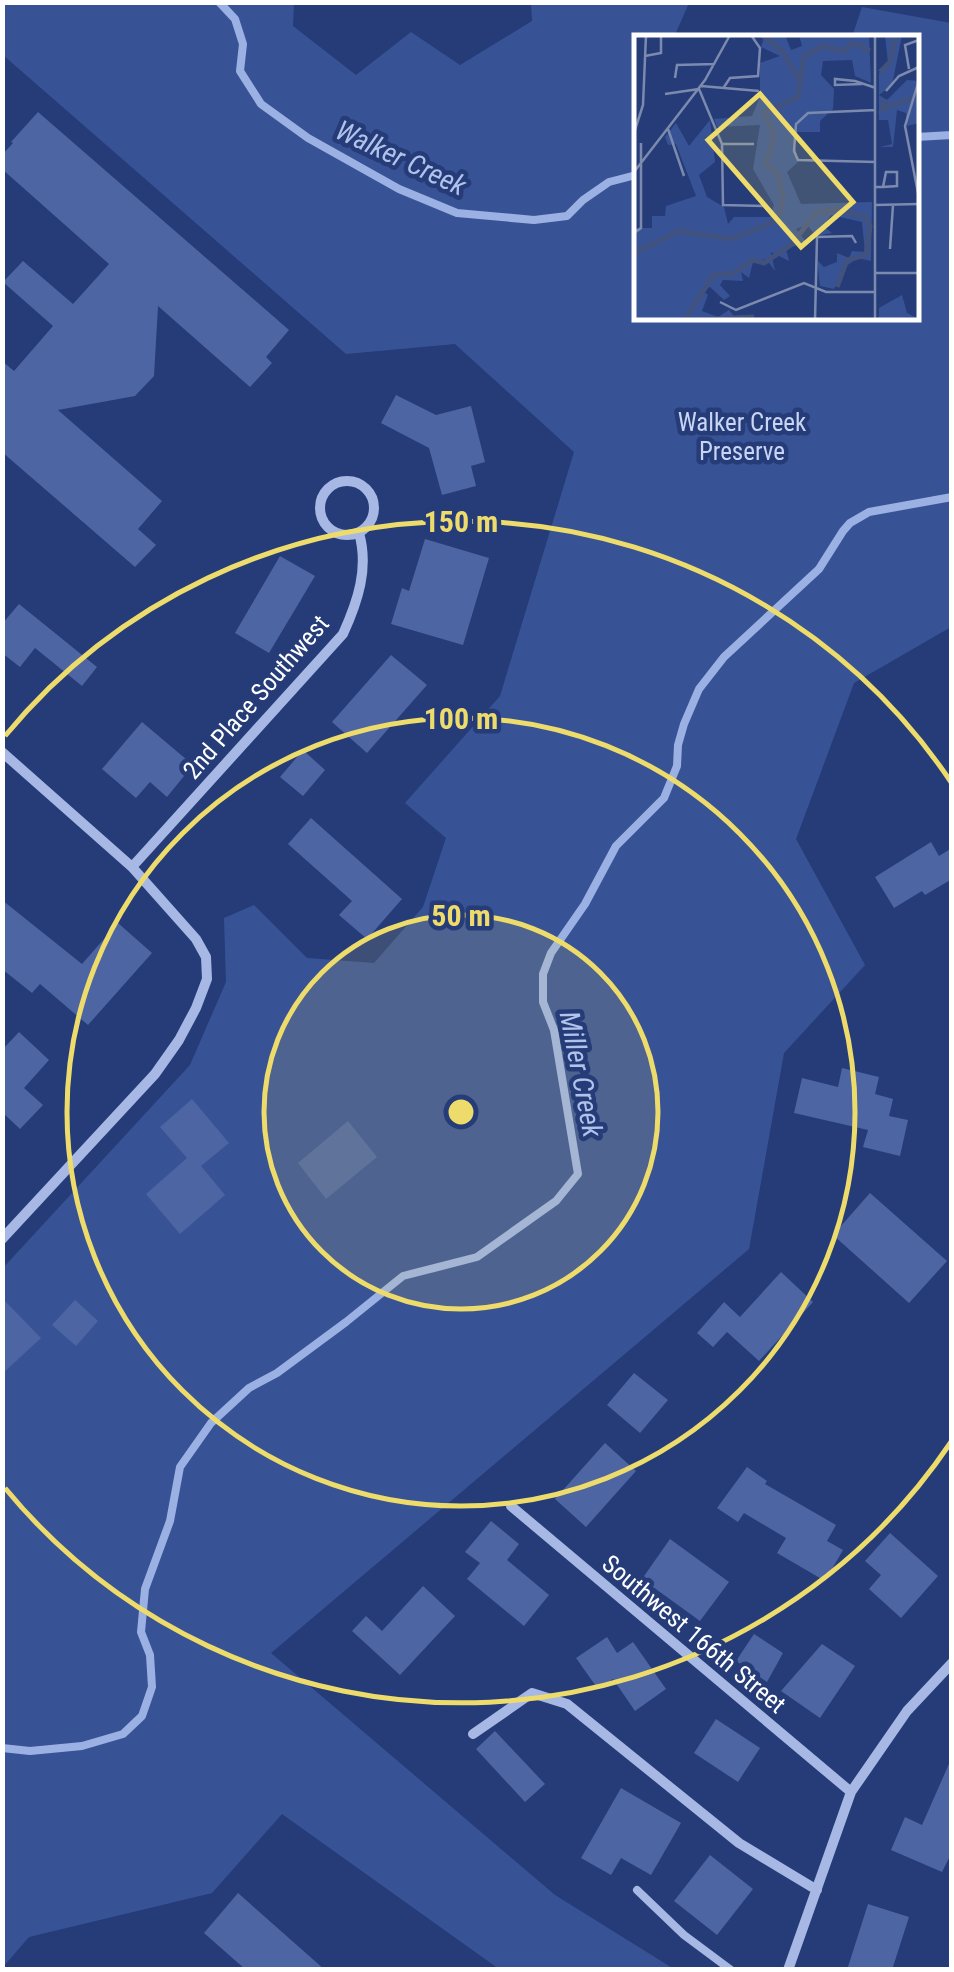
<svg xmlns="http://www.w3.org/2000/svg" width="954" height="1972" viewBox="0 0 954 1972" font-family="'Roboto Condensed',sans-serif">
<rect width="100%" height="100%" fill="#253c78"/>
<path fill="#385395" d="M3,3h291l-1,23 63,49 55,-43 49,33 72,-44 -1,-18h158l-15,34 -38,1v280h280v-280l-64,-1 10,-30 89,16v604l-97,56 -58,156 69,126 -81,88 -35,196 -478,404 284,242 119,74h-175l-217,-155 -70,79 -183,44 -26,30v-699l187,-203 36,-83 -2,-64 30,-13 53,53 67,5 49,-56 23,-69 -41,-35 95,-107 74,-244 -119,-108 -109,10 -343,-299z"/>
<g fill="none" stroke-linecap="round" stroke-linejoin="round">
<path stroke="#9bb1e4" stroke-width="8" d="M219,2l16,17 8,25 -3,27 21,33 47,34 91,51 58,24 77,7 33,-4 16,-16 26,-18 27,-7
M916,137l36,-2
M2,1748l28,3 52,-5 41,-12 19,-18 10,-29 -2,-32 -9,-23 4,-43 25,-68 10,-54 31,-44 38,-35 28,-15 69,-51 57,-46 74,-19 79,-56 22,-27 -24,-144 -11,-28v-28l8,-21 34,-49 31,-58 48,-48 13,-32 1,-21 6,-21 15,-35 25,-32 95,-88 24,-38 7,-8 19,-11 83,-15"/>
</g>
<path fill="#4d65a2" d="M38,112l251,218 -23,27 6,6 -22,24 -92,-81 -4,70 -19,20 -77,14 104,91 -24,28 18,16 -21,22 -133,-115v-91l12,10 39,-45 -50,-44 20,-21 50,43 36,-40 -107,-95v-14l11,-12 -2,-1z
M396,395l40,20 35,-9 14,56 -14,4 5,20 -34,9 -13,-47 -48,-25z
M425,539l64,19 -26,87 -72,-21 11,-36 7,3z
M280,556l35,20 -46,77 -34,-20z
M19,604l78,63 -15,19 -47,-38 -15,19 -18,-14v-29z
M391,655l36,30 -60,68 -35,-31z
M142,722l51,43 -26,32 -17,-15 -14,16 -34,-29z
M303,750l22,20 -22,26 -23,-19z
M311,818l91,81 -35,40 -28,-24 13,-14 -64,-57z
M931,842l8,14 13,-8v31l-27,16 -3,-4 -28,17 -19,-31z
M2,900l80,64 36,-41 34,30 -64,72 -48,-41 -8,9 -30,-24z
M19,1032l30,28 -25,28 19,17 -23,24 -18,-17v-62z
M842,1068l37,9 -4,17 18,5 -4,17 19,4 -8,36 -37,-9 5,-17 -74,-17 8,-35 36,9z
M192,1099l37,44 -28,23 24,29 -45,39 -34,-40 41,-36 -27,-31z
M348,1121l29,36 -51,42 -28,-36z
M870,1193l77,68 -38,42 -76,-68z
M781,1272l32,30 -54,59 -32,-29 -14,15 -16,-14 27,-31 16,15z
M2,1298l39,40 -39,36z
M75,1300l23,21 -22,25 -24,-21z
M634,1373l34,27 -28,33 -33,-28z
M605,1443l31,28 -50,56 -31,-28z
M747,1467l20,14 -2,3 71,41 -9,16 16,9 -18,31 -48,-28 9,-15 -42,-25 -6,9 -21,-14z
M491,1521l28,23 -12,16 42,35 -25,31 -57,-47 13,-16 -15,-11z
M890,1533l48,43 -37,42 -32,-29 12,-14 -16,-14z
M670,1539l59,43 -29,39 -58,-42z
M423,1586l32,30 -55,59 -48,-44 14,-15 16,15z
M754,1634l29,19 -16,29 -31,-21z
M607,1637l10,16 16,-11 33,47 -31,22 -22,-32 -15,10 -22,-31z
M822,1644l33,22 -35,52 -39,-27z
M716,1719l44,29 -22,34 -44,-29z
M495,1731l50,53 -20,18 -49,-53z
M952,1757v95l-10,20 -51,-22 14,-33 17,8z
M621,1788l60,35 -30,52 -30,-17 -10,17 -30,-17z
M710,1855l43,34 -36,46 -43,-34z
M238,1893l87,77h-79l-42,-37z
M868,1904l41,13 -17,53h-45z"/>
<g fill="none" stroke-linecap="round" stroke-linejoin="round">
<path stroke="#a6b8e3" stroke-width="8" d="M637,1890l47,45 47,35"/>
<path stroke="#a6b8e3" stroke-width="10" d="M320 508a27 27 0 1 1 54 0a27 27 0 1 1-54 0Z
M2,752l130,115 64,72 10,18 1,22 -11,29 -17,32 -24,34 -153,165
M132,867l211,-233c15,-33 26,-66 16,-101
M511,1506l340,286
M473,1734l59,-41 35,11 172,139 78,47
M788,1970l63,-178 56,-81 45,-48"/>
</g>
<circle cx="461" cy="1112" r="197" fill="#eddc6b" fill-opacity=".12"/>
<g fill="none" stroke="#eddc6b" stroke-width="5">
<circle cx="461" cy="1112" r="197"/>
<circle cx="461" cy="1112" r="394"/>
<path d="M951 1442A591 591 0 0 1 5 1488M5 736A591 591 0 0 1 951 782"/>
</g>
<g text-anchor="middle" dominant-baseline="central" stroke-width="9" stroke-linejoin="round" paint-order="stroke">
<g font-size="25" fill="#c9d5f3" stroke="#253c78">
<text x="742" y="422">Walker Creek<tspan x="742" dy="29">Preserve</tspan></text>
</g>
<g font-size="25" fill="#fff" stroke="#253c78">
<text transform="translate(256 697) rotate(-49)">2nd Place Southwest</text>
<text transform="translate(694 1634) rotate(40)">Southwest 166th Street</text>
</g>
<g font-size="28" font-style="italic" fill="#b1c3eb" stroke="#253c78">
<text transform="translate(401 158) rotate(25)">Walker Creek</text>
<text transform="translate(581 1074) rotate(79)">Miller Creek</text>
</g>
</g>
<g transform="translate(634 35)">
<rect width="285" height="285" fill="#253c78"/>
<path d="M131,0h20l6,15 11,-4 -3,-11h70l2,48 -16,-7 -3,-16 -29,1 -2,14 13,14 -1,20 -13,12v11h-27l5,30 -11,10 14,32 71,-2 -1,59 -13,-3 -16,11 -8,20 -14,-3 -3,-26 7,7 13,-5v-9l12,5 3,-7 13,1 -3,-30 -31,-7 -8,11 9,7 -16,3 -9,-11 -11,4 10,13 -20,7 3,12 -18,-9 4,19 -9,-12 -13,3 -4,16 -8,-6 2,9 -20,-1 -3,5 10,11 -6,4 -14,-13 -8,3 6,5 -6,16 16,6 11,-7 8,10h-103v-92h18v-12h13l1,-10 30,-10 -20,-52 -8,1 -3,-8 11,-14 13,23 21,-26 5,42 -16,13 8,22 17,10 4,17 6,-7h36l4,-12 -21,-36 7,-44 -43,2 -3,-8 38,-3 8,-19v-34l20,-7 -19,-9zM251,0h17l-10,50 -13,10 8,5 20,-20 12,1v42l-12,3 -1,-13 -9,-3 -4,37h-13l12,-3 -4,-24h-9v-47l9,-10zM268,260l5,18 12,6 -40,1v-12z" fill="#385395"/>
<path fill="none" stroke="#41527f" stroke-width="5" d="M128,0l20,16 18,30M246,37l10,-10 6,-27M251,64l-3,10 29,-11M0,218l45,-22 53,8 46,-19 5,-23 -5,-23 -12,-9 8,-31 -10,-21 34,-16 6,-41 18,-10 22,5 9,-8 17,8M51,285l29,-46h18l21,-14 11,3 27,-18 25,-32 18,-4 32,8 4,9 -4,29 -19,5 -10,27M57,285l63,-3"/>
<path fill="none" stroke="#7c8aae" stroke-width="2.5" d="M11,21l16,-3v-18M275,34l-4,-24 14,-5M41,43l2,-13 38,-1M285,45l-14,46 14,72M228,49l-27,1v-6l20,2 21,7M67,51l58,5M90,52l6,-9 28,-2 2,-28 -9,-13M65,54l23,55 1,61 41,1M252,56l13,-15 20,-9M31,59l34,-5M242,75l-68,3 -12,11 -2,27 4,9 78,2M34,94l16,47M0,98l9,-28 3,-70M88,109h32M0,137l71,-92 25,-45M241,152h8l14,-1v-14h-11l-3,15M241,170l44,-1M0,198l7,-5v-85M256,214l3,-44M241,238h44M86,267l16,8 68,-27 22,9h49M181,285l2,-83 35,-1 4,7M241,285v-285"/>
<path fill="#eddc6b" fill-opacity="0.15" stroke="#eddc6b" stroke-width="5" d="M126,59l93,108 -52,45 -93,-107z"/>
<rect width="285" height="285" fill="none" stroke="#fff" stroke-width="5"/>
</g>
<circle cx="461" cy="1112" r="15" fill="#eddc6b" stroke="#253c78" stroke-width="5"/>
<g font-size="30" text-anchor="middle" font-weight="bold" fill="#eddc6b" stroke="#253c78" stroke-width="9" stroke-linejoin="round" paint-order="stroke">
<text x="461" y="532">150 m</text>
<text x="461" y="729">100 m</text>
<text x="461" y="926">50 m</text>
</g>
<rect width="954" height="1972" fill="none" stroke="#ffffff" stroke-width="10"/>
</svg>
